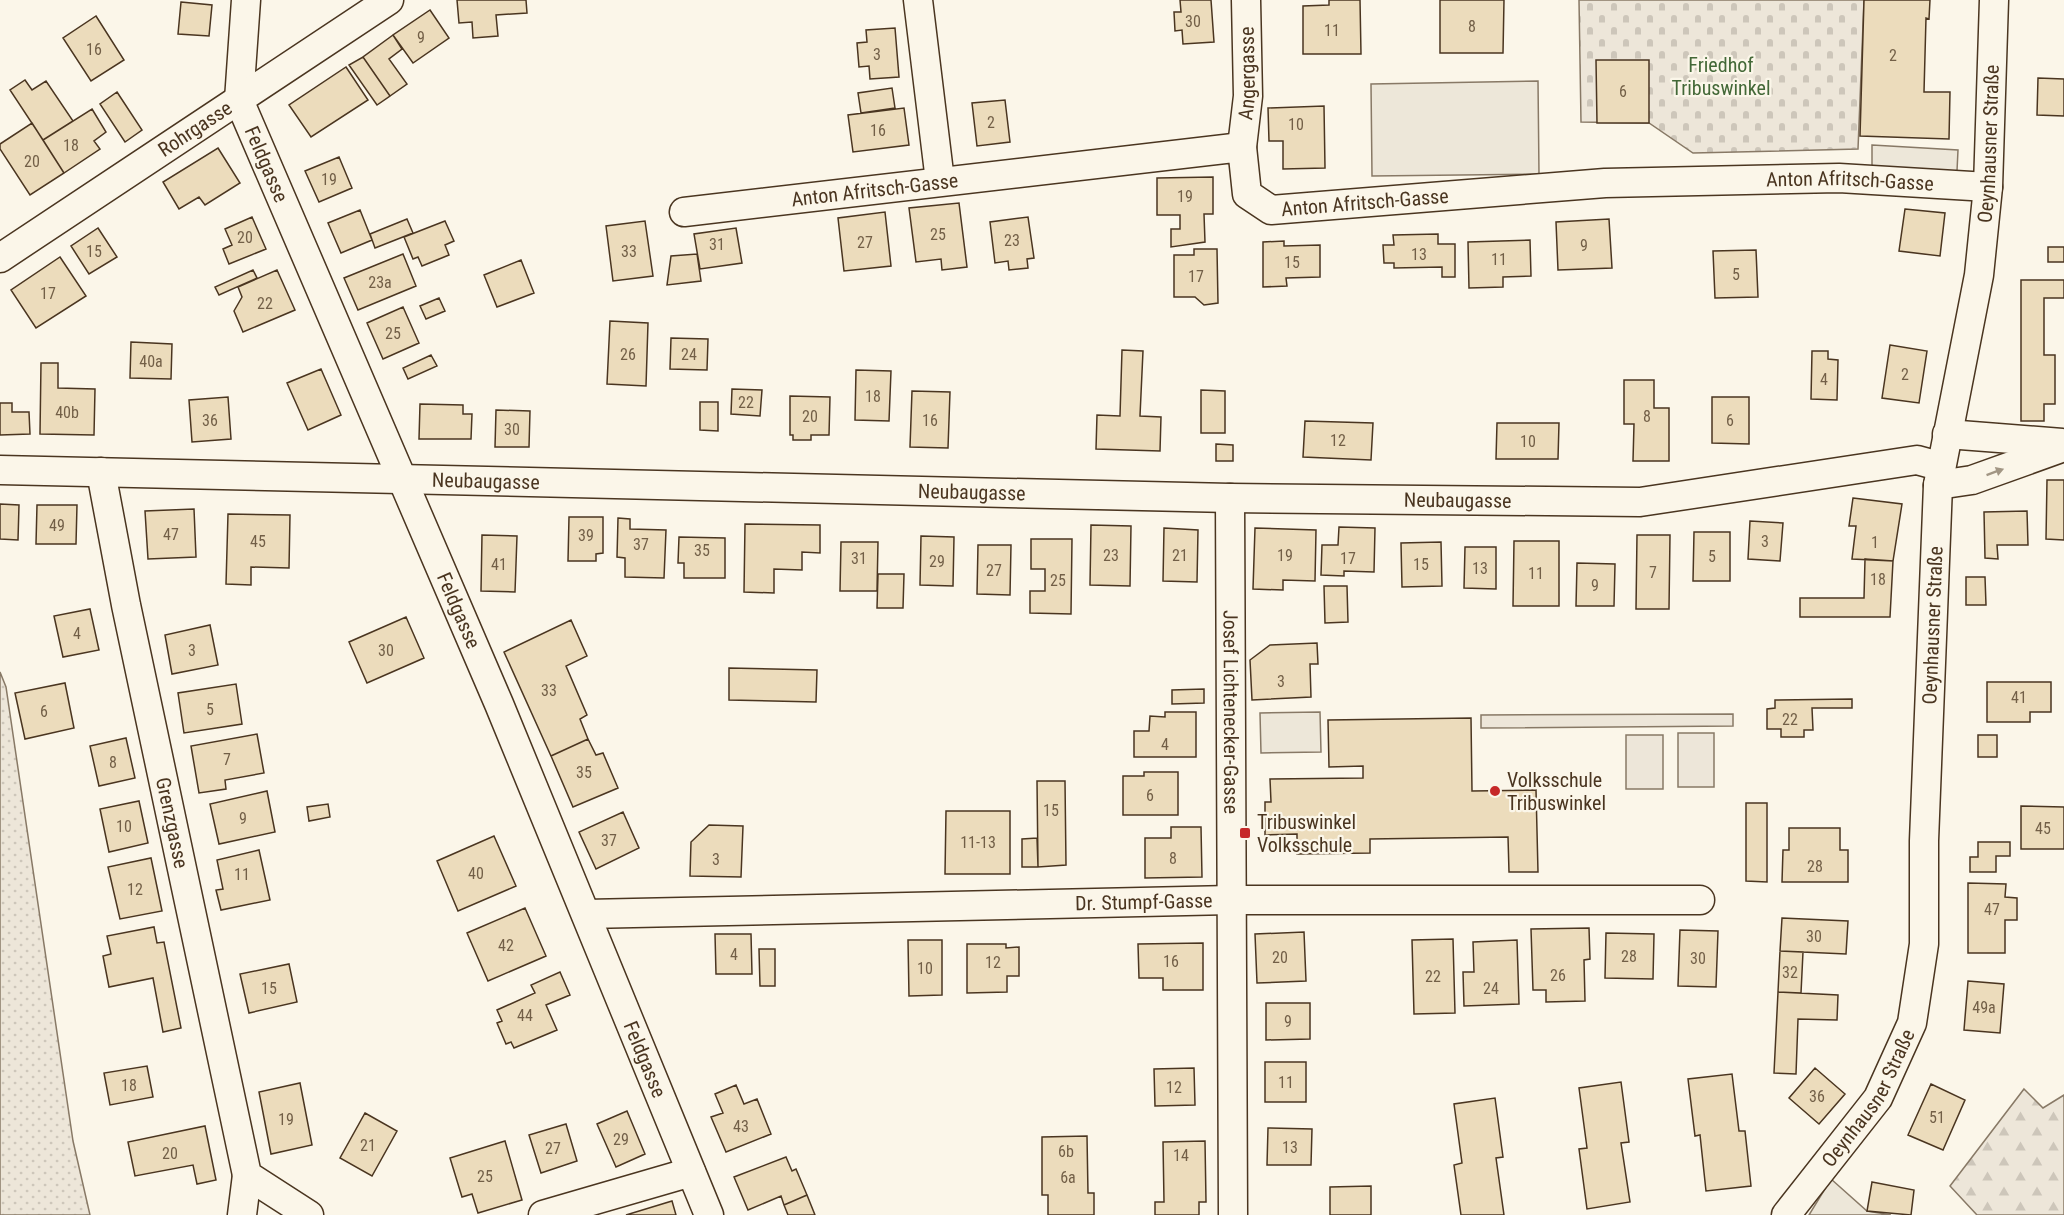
<svg xmlns="http://www.w3.org/2000/svg" width="2064" height="1215" viewBox="0 0 2064 1215" font-family="'Roboto Condensed',sans-serif">
<defs>
<pattern id="grass-dots" width="8" height="8" patternUnits="userSpaceOnUse" patternTransform="scale(1.5)"><rect width="8" height="8" fill="#ede6d9"/><path d="M2 2h.1M6 6h.1" fill="none" stroke="#cdc6ba" stroke-width="1.8" stroke-linecap="round"/></pattern>
<pattern id="forest-firs" width="22" height="20" patternUnits="userSpaceOnUse" patternTransform="scale(1.5)"><rect width="22" height="20" fill="#ede6d9"/><path d="M5 1l3.5 6h-7zM16 11l3.5 6h-7z" fill="#cdc6ba"/></pattern>
<pattern id="cemetery-stones" width="16" height="16" patternUnits="userSpaceOnUse" patternTransform="scale(1.5)"><rect width="16" height="16" fill="#ede6d9"/><path d="M2 7V4a2 2 0 0 1 4 0v3zM10 15v-3a2 2 0 0 1 4 0v3z" fill="#cdc6ba"/></pattern>
</defs>
<rect width="100%" height="100%" fill="#fbf6e9"/>
<path fill="url(#grass-dots)" stroke="#887966" stroke-width="1.5" d="M0,672l6,15 67,454 17,74h-90z"/>
<path fill="url(#forest-firs)" stroke="#887966" stroke-width="1.5" d="M2024,1089l19,19 21,-13v120h-87l-27,-29z"/>
<path fill="url(#cemetery-stones)" stroke="#887966" stroke-width="1.5" d="M1579,0h285l-6,149 -165,4 -44,-30 -68,-1z"/>
<path fill="#ede6d9" stroke="#887966" stroke-width="1.5" d="M1733,714v12l-252,2v-13z
M1678,733h36v54h-36z
M1626,735h37v54h-37z"/>
<path fill="#ede7d9" stroke="#887966" stroke-width="1.5" d="M1538,81l1,93 -167,2 -1,-92z
M1872,145l86,5 -1,21 -85,-3z
M1320,712l1,40 -60,1 -1,-40z
M1831,1179l36,32 24,4h-82z"/>
<path fill="#ecdcbc" stroke="#4a3520" stroke-width="1.5" d="M457,0h69l1,13 -31,2 2,21 -25,2 -1,-16 -13,1z
M1180,0h31l3,42 -31,2 -1,-14 -7,1 -1,-19h7z
M1329,0h31l1,54h-58v-48l26,-1z
M1440,0h64l-1,53h-63z
M1864,0h66l-1,19 -3,-1 -2,74h26l-1,47 -89,-3z
M181,2l31,3 -3,31 -31,-2z
M430,10l19,28 -36,25 -20,-28z
M96,16l28,44 -33,21 -28,-43z
M895,28l4,49 -29,2 -1,-13 -10,1 -2,-24 10,-1 -1,-12z
M393,35l9,14 -13,10 18,25 -17,12 -27,-39z
M363,57l27,39 -13,9 -28,-40z
M1596,60h53v63h-52z
M346,67l22,33 -57,37 -22,-32z
M2038,78l26,1v37l-27,-1z
M25,80l7,10 14,-9 27,40 -30,19 -33,-50z
M892,88l3,20 -34,5 -3,-20z
M117,92l25,38 -17,12 -25,-38z
M1005,100l5,42 -33,4 -5,-43z
M1324,106l1,62 -42,1v-28h-14l-1,-33z
M904,108l5,37 -56,7 -5,-37z
M92,109l14,23 -12,9 6,8 -36,24 -21,-33z
M32,123l32,50 -34,22 -30,-46v-5z
M218,148l22,35 -35,22 -6,-8 -20,12 -16,-27z
M339,157l13,31 -33,14 -14,-31z
M1213,177v37h-9l1,28 -34,5v-18h9v-14h-23v-37z
M959,203l8,64 -25,3 -1,-11 -25,3 -7,-54z
M1905,209l40,4 -5,43 -41,-5z
M360,210l12,30 -31,13 -13,-30z
M885,212l6,54 -47,5 -6,-53z
M252,217l14,32 -37,15 -6,-15 9,-4 -7,-16z
M1028,217l6,41 -7,1 1,9 -19,2 -1,-9 -13,2 -5,-41z
M407,219l6,14 -38,15 -5,-14z
M1609,219l3,49 -54,2 -2,-48z
M445,221l9,20 -9,4 4,10 -27,11 -4,-9 -5,2 -9,-22z
M645,221l8,55 -40,5 -7,-55z
M98,228l19,29 -28,17 -18,-28z
M736,228l6,35 -42,6 -6,-35z
M1438,234v10h17v33h-13v-10l-48,1v-5h-10l-1,-18h11l-1,-10z
M1530,240l1,36 -28,1v10l-34,1 -1,-46z
M1284,241v5l36,-1v32l-34,1 1,8 -24,1v-45z
M2048,247h16v15h-16z
M1194,249h23l1,54 -14,2 -9,-8h-21v-42h20z
M1756,250l2,47 -43,1 -2,-47z
M403,254l13,32 -58,24 -14,-32z
M697,254l4,27 -34,4 4,-29z
M60,257l26,39 -50,32 -25,-38z
M521,260l13,33 -37,14 -13,-32z
M253,270l4,8 -38,17 -4,-8z
M277,270l18,40 -52,22 -9,-21 8,-14 -4,-10z
M2021,280h43v18h-20v57h11v49h-11v17h-23z
M439,298l6,13 -19,8 -6,-13z
M403,307l16,36 -36,16 -16,-36z
M610,321l38,2 -2,63 -39,-2z
M671,338l37,1 -1,31 -37,-1z
M131,342l41,2 -1,35 -41,-1z
M1890,345l37,6 -8,52 -37,-5z
M1122,350l21,1 -3,65 21,1 -1,34 -64,-2 1,-34 23,1z
M1812,351h16v8l10,1 -1,40 -26,-1z
M431,355l6,11 -29,13 -5,-11z
M41,363h17v25l37,1 -1,46 -54,-1z
M321,369l20,46 -33,15 -21,-47z
M856,370l35,1 -2,50 -34,-1z
M1624,380h30v28h15v53h-36l1,-37h-10z
M732,389l30,1 -2,26 -29,-2z
M1201,390l24,1v42h-24z
M912,391l38,1 -2,56 -38,-1z
M790,396l40,1 -1,38h-18v5h-18v-5h-3z
M228,397l3,42 -39,3 -3,-42z
M1712,397h37v47l-37,-1z
M700,402h18v29l-18,-1z
M0,403h12v9h17l1,22 -30,1z
M420,404l43,1v9h9l-1,25h-52z
M496,410l34,1 -1,36h-34z
M1305,421l68,2 -2,37 -68,-3z
M1497,423h62l-1,36h-62z
M1216,444l17,1v16h-17z
M2047,480h17v60l-18,-1z
M1853,498l49,6 -9,57 -41,-2 4,-33h-7z
M0,504l19,1 -1,35 -18,-1z
M37,505h40l-1,39h-40z
M194,509l2,48 -48,2 -3,-48z
M2027,511l1,34h-31l1,14 -13,-1 -1,-46z
M228,514l62,1 -1,53 -38,-1v18l-25,-1z
M569,517h34v36l-7,1v7h-28z
M618,518l12,1v10l36,1 -2,48 -39,-1v-19l-8,-1z
M1750,521l33,2 -3,38 -32,-2z
M745,524l75,1v28l-18,-1v18l-28,-1v24l-30,-1z
M1091,525l40,1 -1,60 -40,-1z
M1339,527l36,1 -1,44 -30,-1v5l-23,-1 1,-30h16z
M1164,528l34,2 -1,52 -34,-1z
M1255,528l61,2 -1,51 -32,-1v10l-30,-1z
M1694,532h36v49h-37z
M482,535l35,1 -2,56 -34,-1z
M1637,535h33l-1,74h-33z
M921,536l33,1 -1,49 -33,-1z
M679,537l46,1v40h-41v-15h-6z
M1031,539h41l-1,75 -41,-1v-22h15v-22h-14z
M1514,541h45v65h-46z
M841,542h37l-1,49h-37z
M1441,542l1,44 -40,1 -1,-44z
M978,545h33l-1,50 -33,-1z
M1465,547h31v42l-32,-1z
M1865,559l28,2 -3,56h-90v-19h64z
M1577,563l38,1 -1,42h-38z
M878,574h26l-1,34h-26z
M1966,577h19l1,28h-20z
M1324,586h23l1,36 -23,1z
M90,609l9,41 -36,7 -9,-41z
M406,617l18,41 -57,25 -18,-41z
M571,620l16,36 -21,10 21,49 -7,4 8,20 -37,17 -47,-104z
M210,625l8,40 -46,9 -7,-39z
M1317,643l1,21h-8l1,33 -59,3 -2,-40 20,-15z
M729,668l88,2 -1,32 -87,-2z
M1987,682h64v30h-21v10h-43z
M65,683l9,45 -49,11 -10,-46z
M236,684l6,40 -58,9 -6,-40z
M1204,689v14l-32,1v-14z
M1852,699v9h-40l1,22h-9v7h-23v-8h-14v-20l8,-1v-8z
M1165,712h31v45h-62v-26h15l1,-15 15,1z
M1471,718l1,73 64,-1 2,82h-29l-1,-35 -138,2v14l-73,1v-20l-32,1v-33h6l-1,-23 93,-1v-12l-34,1 -1,-47z
M257,734l7,39 -39,7 1,9 -27,4 -8,-47z
M1978,735h19v22h-19z
M126,738l9,40 -36,8 -9,-40z
M588,739l8,16 7,-2 15,35 -45,19 -22,-51z
M1144,772h34v43h-55v-39h21z
M1037,781h28l1,84 -28,2z
M267,791l8,41 -56,12 -9,-40z
M139,801l9,42 -39,9 -9,-43z
M1746,803h21v79l-21,-1z
M328,804l2,13 -21,4 -2,-14z
M2021,806l43,1v42h-43z
M946,811h64v63h-65z
M623,812l16,36 -43,21 -17,-37z
M709,825l34,1 -2,51 -51,-1 1,-34z
M1171,827h30l1,50 -57,1v-40h26z
M1789,828h51v22h8v32h-66l1,-32h6z
M494,836l22,50 -58,25 -21,-50z
M1037,838l1,29h-16v-28z
M1978,842h32v14h-14v16h-26v-15h8z
M259,850l11,50 -49,10 -5,-20 7,-1 -6,-29z
M151,858l11,53 -42,8 -12,-52z
M1968,883l38,1 -1,13 12,1v22h-12v33h-37z
M525,908l21,48 -58,25 -21,-48z
M1782,918l66,3 -2,33 -66,-3z
M154,927l3,16 7,-1 17,86 -18,4 -10,-54 -44,9 -6,-31 8,-2 -4,-18z
M1589,928l1,31 -6,1 1,41 -39,1v-12h-13l-2,-61z
M1680,930l38,1 -2,56 -38,-1z
M1304,932l2,49 -49,2 -2,-49z
M1606,933l48,1 -1,45 -48,-1z
M715,934h36l1,40h-36z
M1453,939l2,74 -41,1 -2,-74z
M908,940h34v55l-33,1z
M1517,940l2,64 -55,2 -1,-34h11l-1,-30z
M1203,943v47h-40v-12h-24l-1,-34z
M967,944h39v4l13,-1v29h-12v16l-40,1z
M759,949h16v37h-15z
M1780,951l23,1 -2,41 -23,-1z
M289,964l8,38 -48,11 -9,-39z
M560,972l10,23 -24,10 11,25 -43,18 -3,-6 -5,2 -9,-21 5,-2 -5,-11 38,-17 -4,-8z
M1968,981l36,3 -4,49 -36,-3z
M1778,992l60,3 -1,25 -39,-1 -2,55 -22,-1z
M1266,1003h44v36l-44,1z
M1265,1062h41v40h-41z
M147,1066l6,31 -43,8 -6,-32z
M1194,1068l1,37 -40,1 -1,-37z
M1815,1068l30,26 -26,30 -30,-26z
M1732,1074l7,57h6l6,55 -45,5 -6,-56 -5,1 -7,-57z
M1621,1082l8,60 -8,1 9,59 -43,7 -8,-60 8,-1 -8,-60z
M300,1083l12,62 -41,9 -12,-62z
M1931,1084l34,16 -22,50 -35,-15z
M736,1085l8,19 13,-5 14,35 -45,18 -15,-35 12,-4 -8,-19z
M1495,1098l8,59 -7,1 8,57h-43l-7,-50 8,-2 -8,-59z
M627,1111l18,43 -29,13 -19,-43z
M365,1113l32,18 -25,45 -32,-18z
M566,1124l11,37 -36,12 -12,-38z
M205,1126l11,54 -19,4 -4,-19 -58,11 -7,-34z
M1268,1128l44,1 -1,36h-44z
M1087,1136l1,57h6v22h-46v-20h-6v-58z
M505,1141l17,59 -44,13 -6,-19 -10,3 -12,-39z
M1205,1141l1,61h-7v13h-44v-13h9l-1,-60z
M786,1157l6,14 4,-2 11,26 -23,10 -3,-9 -33,14 -14,-33z
M1872,1182l42,8 -3,25 -44,-4z
M1371,1186v29h-41v-28z
M807,1195l8,20h-27l-4,-10z
M672,1201l4,14h-50z"/>
<g fill="none" stroke-linecap="round" stroke-linejoin="round">
<g stroke="#4a3520" stroke-width="31">
<g id="minor">
<path id="s1" d="M246,0l-7,100 260,604 210,511"/>
<path d="M918,0l22,181"/>
<path id="s2" d="M1242,147l6,-51 -2,-96"/>
<path id="s3" d="M684,212l558,-65 5,47 24,16 334,-27 234,-5 149,9"/>
<path id="s4" d="M0,258l389,-258"/>
<path d="M1947,434l115,9"/>
<path id="s5" d="M0,470l1230,28 410,4 277,-42 22,6"/>
<path id="s6" d="M101,472l25,133 121,570 62,40"/>
<path d="M1938,485l34,-5 92,-33"/>
<path id="s7" d="M1230,498l3,717"/>
<path id="s8" d="M586,914l645,-14h469"/>
<path d="M242,1215l5,-40"/>
<path d="M543,1215l148,-43"/>
<path id="s9" d="M1786,1215l92,-117 34,-75 12,-79v-103l14,-356 41,-210 9,-88 6,-187"/>
</g>
</g>
<use href="#minor" stroke="#fbf6e9" stroke-width="28"/>
</g>
<defs><path id="oneway-solid" d="M-6-.8H1V-3.2L6.5 0L1 3.2V.8H-6Z" transform="scale(1.5)"/></defs>
<use fill="#a29684" href="#oneway-solid" transform="translate(1995 472) rotate(-20)"/>
<g fill="#c62828" stroke="#fbf6e9" stroke-width="2">
<circle cx="1495" cy="791" r="6"/>
<rect x="1239" y="827" width="12" height="12" rx="3"/>
</g>
<g text-anchor="middle" dominant-baseline="central" stroke-width="4.5" stroke-linejoin="round" paint-order="stroke">
<g font-size="16" fill="#725f47">
<text x="1193" y="21">30</text>
<text x="1472" y="26">8</text>
<text x="1332" y="30">11</text>
<text x="421" y="37">9</text>
<text x="94" y="49">16</text>
<text x="877" y="54">3</text>
<text x="1893" y="55">2</text>
<text x="1623" y="91">6</text>
<text x="991" y="122">2</text>
<text x="1296" y="124">10</text>
<text x="878" y="130">16</text>
<text x="71" y="145">18</text>
<text x="32" y="161">20</text>
<text x="329" y="179">19</text>
<text x="1185" y="196">19</text>
<text x="938" y="234">25</text>
<text x="245" y="237">20</text>
<text x="1012" y="240">23</text>
<text x="865" y="242">27</text>
<text x="717" y="244">31</text>
<text x="1584" y="245">9</text>
<text x="94" y="251">15</text>
<text x="629" y="251">33</text>
<text x="1419" y="254">13</text>
<text x="1499" y="259">11</text>
<text x="1292" y="262">15</text>
<text x="1736" y="274">5</text>
<text x="1196" y="276">17</text>
<text x="380" y="282">23a</text>
<text x="48" y="293">17</text>
<text x="265" y="303">22</text>
<text x="393" y="333">25</text>
<text x="628" y="354">26</text>
<text x="689" y="354">24</text>
<text x="151" y="361">40a</text>
<text x="1905" y="374">2</text>
<text x="1824" y="379">4</text>
<text x="873" y="396">18</text>
<text x="746" y="402">22</text>
<text x="67" y="412">40b</text>
<text x="810" y="416">20</text>
<text x="1647" y="416">8</text>
<text x="210" y="420">36</text>
<text x="930" y="420">16</text>
<text x="1730" y="420">6</text>
<text x="512" y="429">30</text>
<text x="1338" y="440">12</text>
<text x="1528" y="441">10</text>
<text x="57" y="525">49</text>
<text x="171" y="534">47</text>
<text x="586" y="535">39</text>
<text x="258" y="541">45</text>
<text x="1765" y="541">3</text>
<text x="1875" y="542">1</text>
<text x="641" y="544">37</text>
<text x="702" y="550">35</text>
<text x="1111" y="555">23</text>
<text x="1180" y="555">21</text>
<text x="1285" y="555">19</text>
<text x="1712" y="556">5</text>
<text x="859" y="558">31</text>
<text x="1348" y="558">17</text>
<text x="937" y="561">29</text>
<text x="499" y="564">41</text>
<text x="1421" y="564">15</text>
<text x="1480" y="568">13</text>
<text x="994" y="570">27</text>
<text x="1653" y="572">7</text>
<text x="1536" y="573">11</text>
<text x="1878" y="579">18</text>
<text x="1058" y="580">25</text>
<text x="1595" y="585">9</text>
<text x="77" y="633">4</text>
<text x="192" y="650">3</text>
<text x="386" y="650">30</text>
<text x="1281" y="681">3</text>
<text x="549" y="690">33</text>
<text x="2019" y="697">41</text>
<text x="210" y="709">5</text>
<text x="44" y="711">6</text>
<text x="1790" y="719">22</text>
<text x="1165" y="744">4</text>
<text x="227" y="759">7</text>
<text x="113" y="762">8</text>
<text x="584" y="772">35</text>
<text x="1150" y="795">6</text>
<text x="1051" y="810">15</text>
<text x="243" y="818">9</text>
<text x="124" y="826">10</text>
<text x="2043" y="828">45</text>
<text x="609" y="840">37</text>
<text x="978" y="842">11-13</text>
<text x="1173" y="858">8</text>
<text x="716" y="859">3</text>
<text x="1815" y="866">28</text>
<text x="476" y="873">40</text>
<text x="242" y="874">11</text>
<text x="135" y="889">12</text>
<text x="1992" y="909">47</text>
<text x="1814" y="936">30</text>
<text x="506" y="945">42</text>
<text x="734" y="954">4</text>
<text x="1629" y="956">28</text>
<text x="1280" y="957">20</text>
<text x="1698" y="958">30</text>
<text x="1171" y="961">16</text>
<text x="993" y="962">12</text>
<text x="925" y="968">10</text>
<text x="1790" y="972">32</text>
<text x="1558" y="975">26</text>
<text x="1433" y="976">22</text>
<text x="269" y="988">15</text>
<text x="1491" y="988">24</text>
<text x="1984" y="1007">49a</text>
<text x="525" y="1015">44</text>
<text x="1288" y="1021">9</text>
<text x="1286" y="1082">11</text>
<text x="129" y="1085">18</text>
<text x="1174" y="1087">12</text>
<text x="1817" y="1096">36</text>
<text x="1937" y="1117">51</text>
<text x="286" y="1119">19</text>
<text x="741" y="1126">43</text>
<text x="621" y="1139">29</text>
<text x="368" y="1145">21</text>
<text x="1290" y="1147">13</text>
<text x="553" y="1148">27</text>
<text x="1066" y="1151">6b</text>
<text x="170" y="1153">20</text>
<text x="1181" y="1155">14</text>
<text x="485" y="1176">25</text>
<text x="1068" y="1177">6a</text>
</g>
<g font-size="20" fill="#436837" stroke="#fbf6e9">
<text x="1721" y="65">Friedhof<tspan x="1721" dy="23">Tribuswinkel</tspan></text>
</g>
<g font-size="20" fill="#4a3520" stroke="#fbf6e9">
<text stroke="none"><textPath href="#s2" startOffset="74">Angergasse</textPath></text>
<text stroke="none"><textPath href="#s4" startOffset="234">Rohrgasse</textPath></text>
<text stroke="none"><textPath href="#s9" startOffset="1116">Oeynhausner Straße</textPath></text>
<text stroke="none"><textPath href="#s1" startOffset="170">Feldgasse</textPath></text>
<text stroke="none"><textPath href="#s3" startOffset="1218">Anton Afritsch-Gasse</textPath></text>
<text stroke="none"><textPath href="#s3" startOffset="192">Anton Afritsch-Gasse</textPath></text>
<text stroke="none"><textPath href="#s3" startOffset="732">Anton Afritsch-Gasse</textPath></text>
<text stroke="none"><textPath href="#s5" startOffset="486">Neubaugasse</textPath></text>
<text stroke="none"><textPath href="#s5" startOffset="972">Neubaugasse</textPath></text>
<text stroke="none"><textPath href="#s5" startOffset="1458">Neubaugasse</textPath></text>
<text stroke="none"><textPath href="#s1" startOffset="656">Feldgasse</textPath></text>
<text stroke="none"><textPath href="#s9" startOffset="630">Oeynhausner Straße</textPath></text>
<text stroke="none"><textPath href="#s7" startOffset="214">Josef Lichtenecker-Gasse</textPath></text>
<text stroke="none"><textPath href="#s6" startOffset="358">Grenzgasse</textPath></text>
<text stroke="none"><textPath href="#s8" startOffset="558">Dr. Stumpf-Gasse</textPath></text>
<text stroke="none"><textPath href="#s1" startOffset="1142">Feldgasse</textPath></text>
<text stroke="none"><textPath href="#s9" startOffset="144">Oeynhausner Straße</textPath></text>
</g>
<g font-size="20" fill="#4a3520" stroke="#fbf6e9" text-anchor="start">
<text x="1507" y="780">Volksschule<tspan x="1507" dy="23">Tribuswinkel</tspan></text>
<text x="1257" y="822">Tribuswinkel<tspan x="1257" dy="23">Volksschule</tspan></text>
</g>
</g>
</svg>
